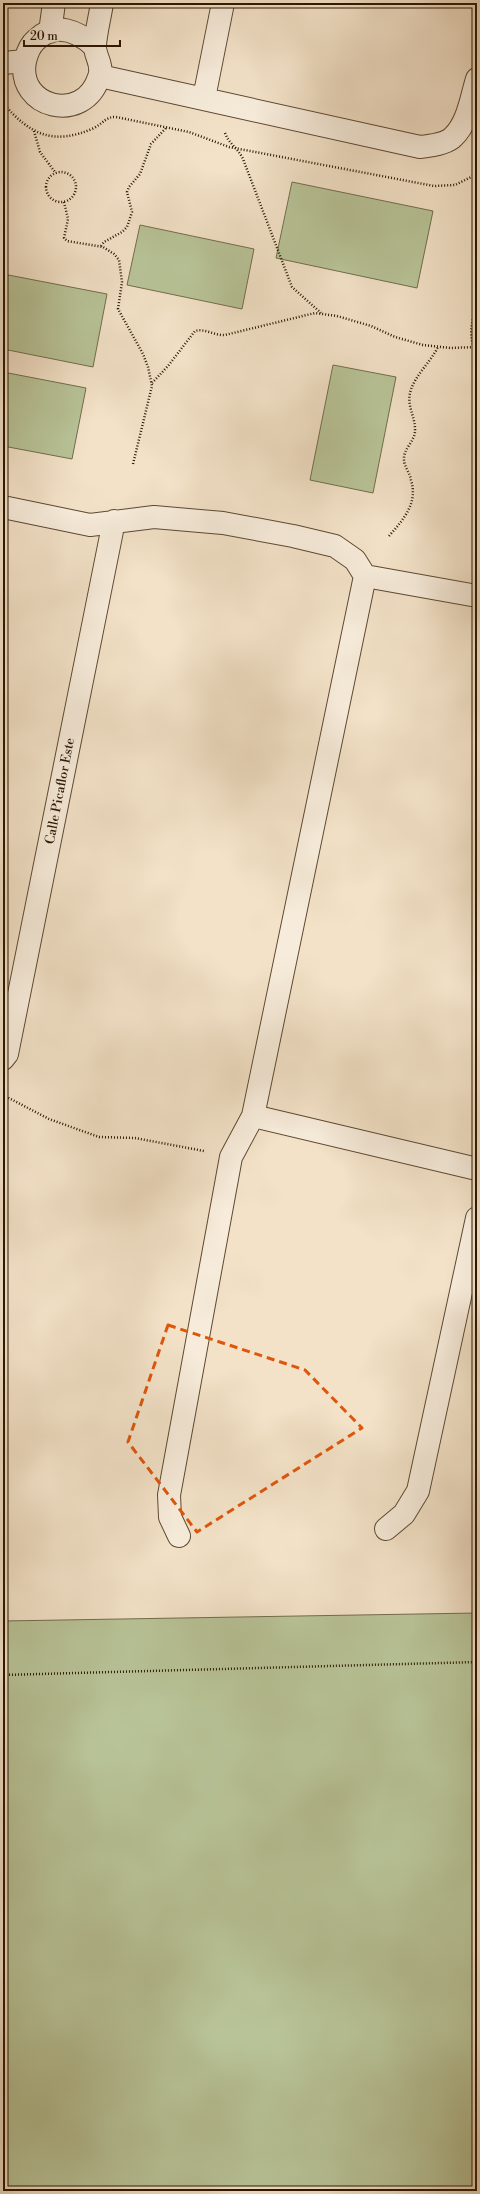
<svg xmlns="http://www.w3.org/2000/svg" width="480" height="2194" viewBox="0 0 480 2194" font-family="'Libre Bodoni',serif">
<rect width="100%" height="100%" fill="#f3e2c8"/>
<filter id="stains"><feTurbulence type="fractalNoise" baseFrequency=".005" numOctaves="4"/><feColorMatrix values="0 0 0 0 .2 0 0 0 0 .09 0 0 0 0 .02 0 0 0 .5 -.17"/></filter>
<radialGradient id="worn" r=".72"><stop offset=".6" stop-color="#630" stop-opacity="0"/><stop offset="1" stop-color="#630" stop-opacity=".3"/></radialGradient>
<path fill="#b8c498" stroke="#726d4c" d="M292,182l141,29 -16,77 -141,-30z
M140,225l114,24 -12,60 -115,-24z
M3,274l104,20 -14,73 -90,-18z
M333,365l63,12 -23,116 -63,-13z
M3,372l83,16 -14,71 -69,-13z
M477,1613v578h-474v-570z"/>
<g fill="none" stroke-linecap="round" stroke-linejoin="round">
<g stroke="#5d4932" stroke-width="24">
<path id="street" d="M50,32l4,-29
M95,47c-17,-16 -39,-26 -59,-7 -6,5 -9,13 -11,21 -9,47 59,64 74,16 5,-13 -5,-21 -4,-32 1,-14 5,-28 7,-42
M3,63l22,-2
M100,76l320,71c10,-1 26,-3 33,-10 15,-14 18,-39 24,-58
M204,98l19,-95
M3,507l87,18 64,-8 69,6 70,13 42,10 20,14 10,16 112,20
M3,1059l4,-5 107,-533
M253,1116l224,53
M386,1529l18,-15 14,-23 59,-273
M179,1536l-9,-19 -1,-22 62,-338 22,-41 112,-540"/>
</g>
<path stroke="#2b1600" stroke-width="2.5" stroke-dasharray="1 2" stroke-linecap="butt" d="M3,103c27,32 51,43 91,25 8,-4 13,-12 22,-11l73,15 40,15 205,39 21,-1 22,-11
M34,131l6,21 15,20
M225,133c4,11 13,15 18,26l49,128 29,26
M46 187a15 15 0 1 1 30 0a15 15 0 1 1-30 0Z
M64,202l4,17 -4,19 3,3 36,6 11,7 5,6 3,22 -4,27 25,45 5,13 4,19 -19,78
M101,246l3,-4 18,-10 5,-5 5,-15 -5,-20 2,-5 11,-13 11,-30 15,-16
M474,347c-6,-14 -1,-29 3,-43
M152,383l16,-17 27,-35c10,-3 20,5 30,4l90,-22 22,3 34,10 24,11 28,8 28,3 26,-1
M389,536c15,-17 29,-33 22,-56 -1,-7 -7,-14 -7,-20 -1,-12 12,-19 11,-31 0,-12 -8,-23 -5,-36 4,-17 20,-30 28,-46
M3,1095l46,24 50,18 36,1 69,13
M3,1675l474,-13"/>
<use href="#street" stroke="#f7ecdb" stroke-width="22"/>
</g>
<path fill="none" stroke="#df560b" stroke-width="3" stroke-dasharray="8 5" stroke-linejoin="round" d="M168,1325l137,45 57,58 -165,104 -69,-90z"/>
<g text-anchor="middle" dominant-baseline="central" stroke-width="4" stroke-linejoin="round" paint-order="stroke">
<g font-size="13" fill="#2b1600" stroke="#f7ecdb">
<text transform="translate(60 791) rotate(-79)">Calle Picaflor Este</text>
</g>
</g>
<rect width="480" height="2194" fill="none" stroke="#f3e2c8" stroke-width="16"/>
<rect x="4" y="4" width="472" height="2186" fill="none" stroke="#2b1600" stroke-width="2"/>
<rect x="8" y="8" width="464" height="2178" fill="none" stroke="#2b1600"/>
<path d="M24 40v6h96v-6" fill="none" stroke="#2b1600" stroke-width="2"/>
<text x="30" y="40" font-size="12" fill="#2b1600" stroke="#f7ecdb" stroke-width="3" paint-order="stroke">20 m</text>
<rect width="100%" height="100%" filter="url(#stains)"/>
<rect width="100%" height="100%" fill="url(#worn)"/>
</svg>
